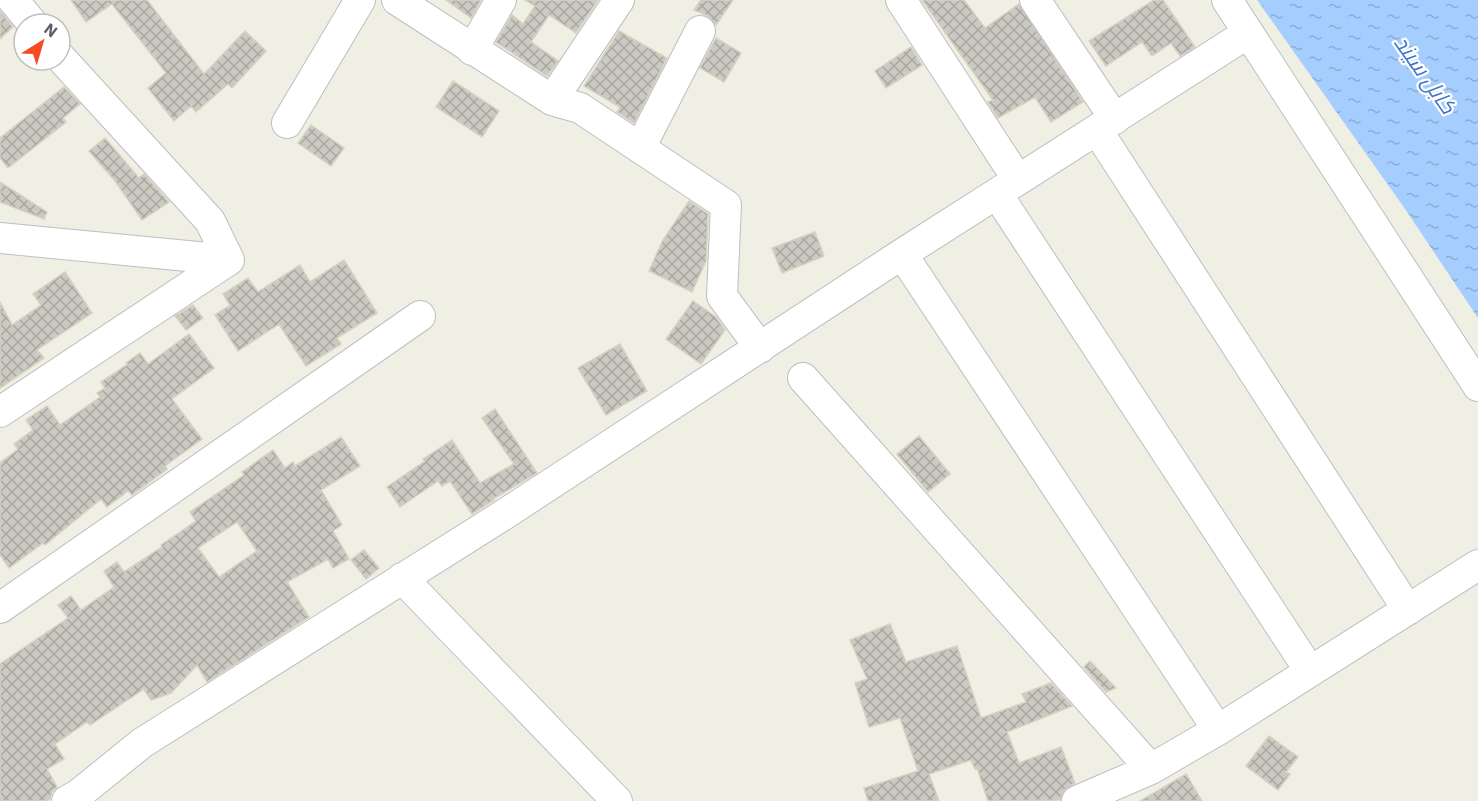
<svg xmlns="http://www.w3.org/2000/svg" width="1478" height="801" viewBox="0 0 1478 801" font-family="'IBM Plex Sans',Cairo,sans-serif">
<defs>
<pattern id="water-ripples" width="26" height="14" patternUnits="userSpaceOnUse" patternTransform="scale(1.5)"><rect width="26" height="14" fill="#a5ceff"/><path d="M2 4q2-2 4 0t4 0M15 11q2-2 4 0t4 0" fill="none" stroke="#8aabd2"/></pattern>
<pattern id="building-cross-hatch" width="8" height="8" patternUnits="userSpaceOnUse" patternTransform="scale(1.5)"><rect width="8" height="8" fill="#cbc9c1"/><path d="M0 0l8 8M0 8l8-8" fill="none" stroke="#a8a7a1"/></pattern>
</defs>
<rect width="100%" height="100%" fill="#f0efe4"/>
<path fill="url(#water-ripples)" d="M1257,0h221v318l-75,-112z"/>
<path fill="url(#building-cross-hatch)" stroke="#d5d2c2" stroke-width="1.5" fill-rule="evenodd" d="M71,0h76l57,74 41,-43 21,20 -34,37 -4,-4 -32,28 -5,-6 -17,15 -26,-33 18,-15 -54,-69 -26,18z
M446,0h35l-10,18z
M525,0h73l-22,33 -27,-18 -18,27 27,19 -11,15 -51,-34 16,-27 11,9 12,-18z
M701,0h32l-17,25 -8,-9 -14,-6z
M922,0h42l21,28 34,-24 64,98 -32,20 -16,-25 -37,21 -10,-16 5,-2z
M1154,0h9l32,47 -15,9 -9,-13 -19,13 -10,-14 -36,24 -17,-25z
M0,11l13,16 -13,12z
M619,31l48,27 -33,65 -17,-11 3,-5 -36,-21z
M716,38l25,15 -17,29 -24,-14z
M911,47l11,18 -36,23 -11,-17z
M453,81l46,30 -17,26 -46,-30z
M64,87l16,17 -17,14 3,4 -58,46 -8,-10v-20z
M311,125l33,23 -13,18 -33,-23z
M105,138l34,40 5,-4 25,28 -27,18 -27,-39 -26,-30z
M0,182l47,30 -3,7 -44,-17z
M689,201l19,13 -2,47 -14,31 -43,-21 14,-31z
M815,232l9,24 -42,17 -10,-25z
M344,260l33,53 -40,25 4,6 -35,22 -27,-42 -41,27 -23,-36 15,-10 -7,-11 25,-16 10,14 42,-27 10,17z
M65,272l27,41 -55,37 7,8 -44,30v-86l12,23 29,-20 -8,-11z
M693,301l23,16 9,13 -24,34 -35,-25z
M193,305l10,13 -17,12 -11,-14z
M189,334l25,34 -42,31 30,40 -37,27 2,3 -35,26 -4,-4 -21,16 -6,-8 -56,46 -2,-2 -34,25 -9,-13v-92l18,-14 -4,-5 19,-14 -7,-10 21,-14 13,19 40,-28 -3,-4 8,-5 -4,-6 27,-18 -2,-1 14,-10 8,11z
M620,344l27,47 -41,24 -28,-47z
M495,409l42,64 -44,26 1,1 -22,14 -22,-33 -8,5 -4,-5 -38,26 -13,-20 38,-26 -2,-2 29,-19 28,43 34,-19 -32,-46z
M919,436l31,38 -22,18 -31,-38z
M341,437l19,29 -39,24 21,35 -9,6 16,28 -16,9 -5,-9 -41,23 22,35 -102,65 -10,-17 -26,28 -20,7 -7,-11 -54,36 -3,-3 -32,22 9,15 -17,10 10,18 -5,5 -2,7 -4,2h-46v-137l68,-46 -10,-13 13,-9 10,14 33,-23 -10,-16 13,-9 7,10 38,-25 -1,-2 35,-24 -6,-9 54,-37 -2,-3 31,-22 12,18 8,-6 2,4zM237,522l20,29 -38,26 -21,-29z
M364,550l15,18 -13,11 -15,-19z
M890,624l16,38 51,-16 24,72 45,-16 -4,-8 29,-11 21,23 -65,26 12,31 42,-16 14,36 -11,7 -4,10 -72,1 -11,-33 -2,1 -4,-9 -42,14 10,27h-71l-4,-13 54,-17 -18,-53 -31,9 -14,-44 12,-4 -17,-39z
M1090,661l26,27 -10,4 -22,-25z
M1269,736l29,21 -12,15 4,2 -12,16 -32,-24z
M1186,774l16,27h-62z"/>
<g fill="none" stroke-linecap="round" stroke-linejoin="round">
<g stroke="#bcbec4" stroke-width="32">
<path id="minor" d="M13,0l20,24
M397,0l155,100 28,8 146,97 -4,91 38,52
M901,0l117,180
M1035,0l80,119
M1227,0l251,386
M472,50l29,-50
M60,57l150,164 19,39
M552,100l67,-100
M287,123l73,-123
M1097,130l311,480
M640,148l60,-117
M997,194l313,477
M0,238l229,22
M902,254l316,476
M803,378l348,391
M0,412l229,-152
M402,578l215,223
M0,608l420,-292
M67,801l12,-7 63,-51 363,-229 397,-260 346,-221
M1077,801l74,-32 67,-39 260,-165"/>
</g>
<use href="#minor" stroke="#fff" stroke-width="30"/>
</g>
<g text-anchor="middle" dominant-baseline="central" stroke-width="4.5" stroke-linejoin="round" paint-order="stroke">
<g font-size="22" font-style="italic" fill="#3d73ce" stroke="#fff">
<text transform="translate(1426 74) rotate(55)">کابل سيند</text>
</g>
</g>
<g transform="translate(42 42) rotate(37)"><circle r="28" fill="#ffffff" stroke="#bebfc2" stroke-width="1.5"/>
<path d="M0-4.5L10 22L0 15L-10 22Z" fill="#f84b23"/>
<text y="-9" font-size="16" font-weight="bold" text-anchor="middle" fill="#5c6066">N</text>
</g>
</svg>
